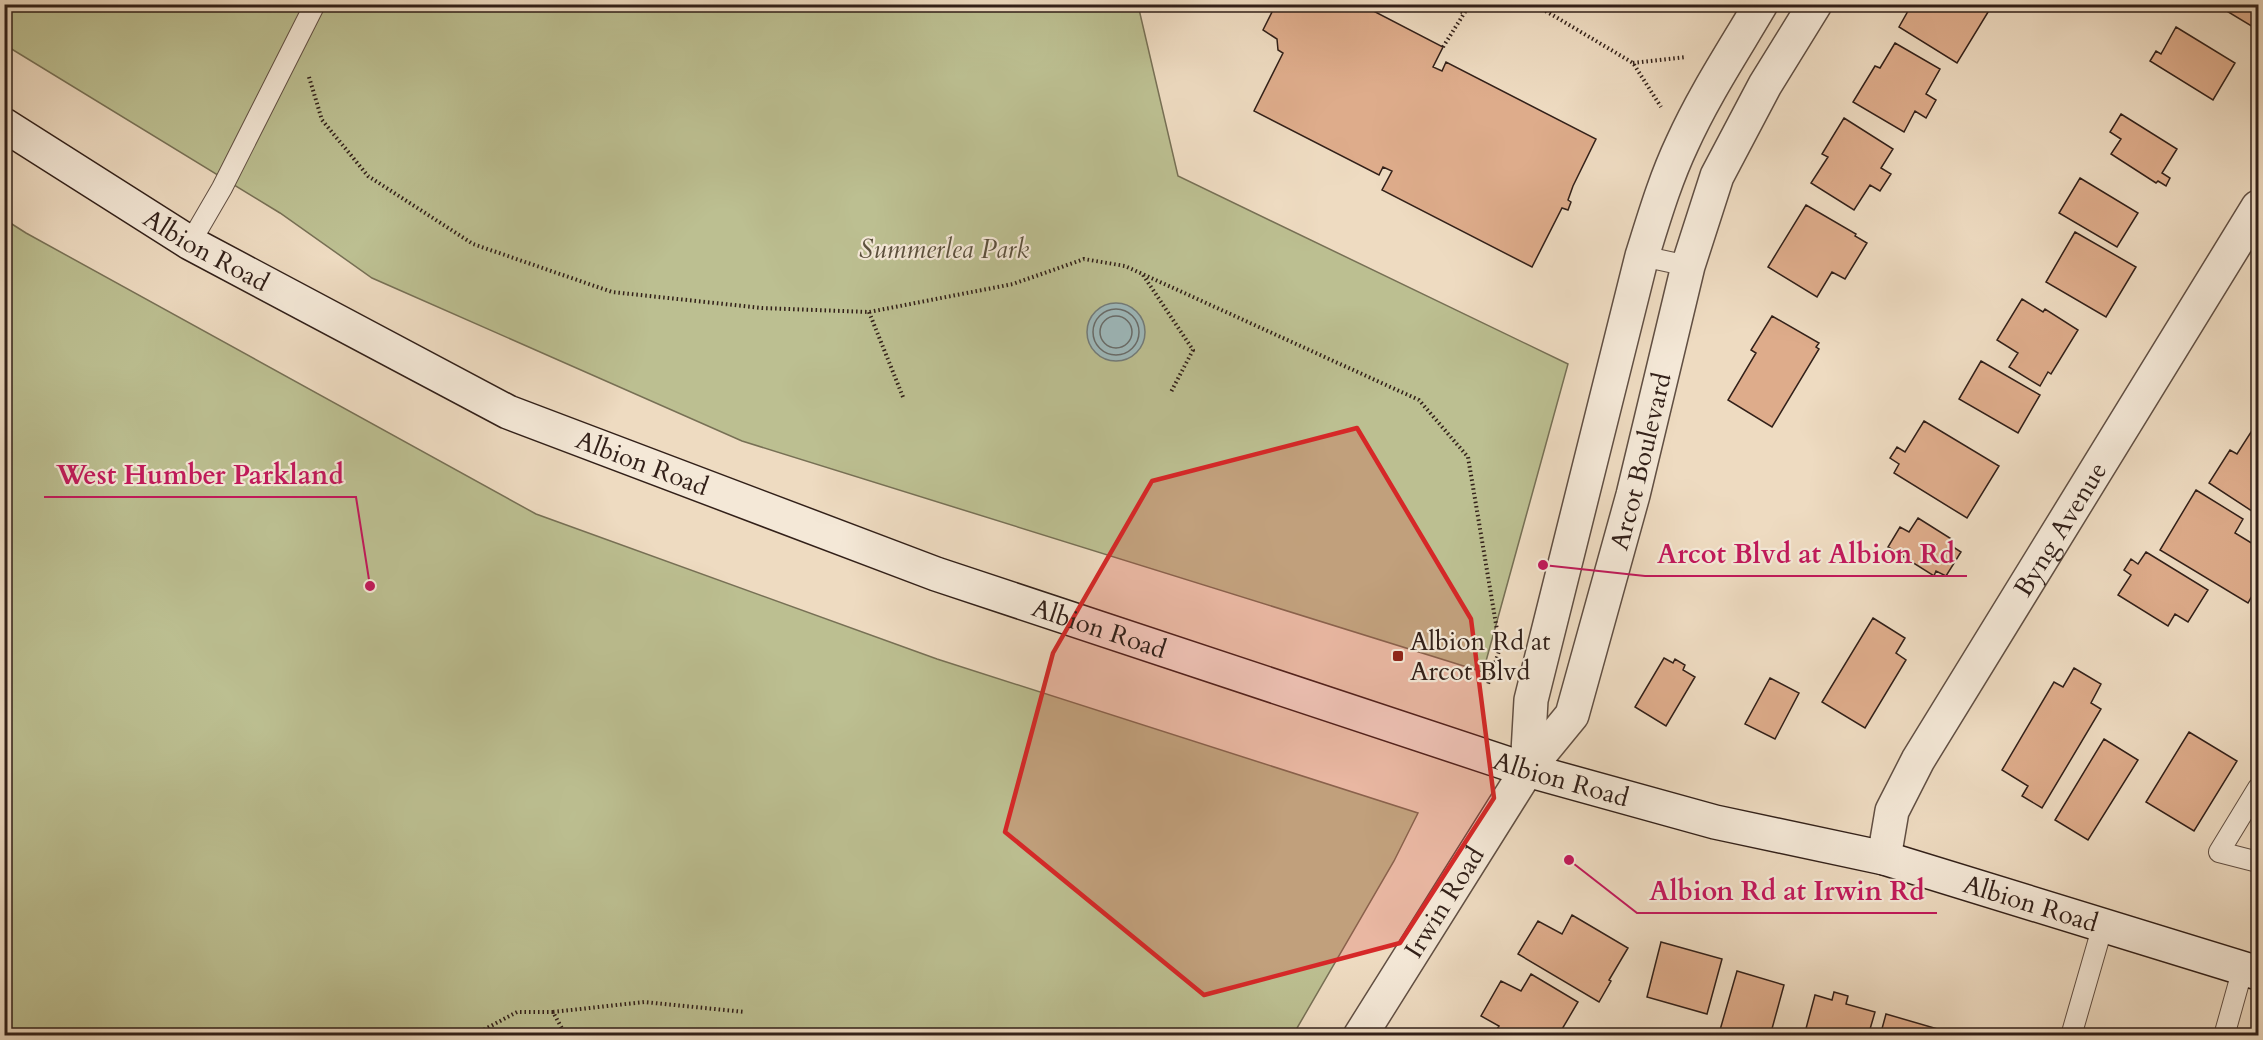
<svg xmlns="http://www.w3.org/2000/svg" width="2263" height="1040" viewBox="0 0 2263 1040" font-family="Cardo,serif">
<rect width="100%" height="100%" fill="#eedbc1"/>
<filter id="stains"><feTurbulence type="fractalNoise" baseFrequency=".00333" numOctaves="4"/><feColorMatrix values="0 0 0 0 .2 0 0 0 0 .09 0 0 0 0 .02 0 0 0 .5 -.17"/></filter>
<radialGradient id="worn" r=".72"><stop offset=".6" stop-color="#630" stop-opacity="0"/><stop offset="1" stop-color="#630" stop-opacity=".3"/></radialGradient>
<path fill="#bcbf91" stroke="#777055" stroke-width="1.5" d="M4,5h1134l40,171 390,188 -85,308 -741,-231 -370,-163 -92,-65 -275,-168z
M4,219l22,14 510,281 401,145 481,154 -24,48 -101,174h-1288z"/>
<path fill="#9db9bc" stroke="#727c7b" stroke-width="1.5" d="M1087 332a29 29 0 1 1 58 0a29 29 0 1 1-58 0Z"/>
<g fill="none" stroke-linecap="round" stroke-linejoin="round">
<path stroke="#686c6a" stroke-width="1.5" d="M1093 332a23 23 0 1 1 46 0a23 23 0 1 1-46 0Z
M1100 332a16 16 0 1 1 32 0a16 16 0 1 1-32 0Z"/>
</g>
<path fill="#deac8b" stroke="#322019" stroke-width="1.5" d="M1276,4h84l83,43 -10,20 9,4 4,-9 150,77 -23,47 -5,14 3,2 -3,8 -6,-2 -30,59 -150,-77 10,-19 -9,-4 -4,8 -125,-64 29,-58 -5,-3 -1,-11 -14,-9z
M1912,4h81l-36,59 -58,-36z
M2215,4h43v26z
M2176,27l59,36 -22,37 -63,-39 6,-10 5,3z
M1895,43l45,26 -14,25 10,6 -10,18 -11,-7 -11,21 -51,-30 22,-36 5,2z
M2121,114l56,35 -15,24 8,5 -4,8 -8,-5 -2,2 -45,-29 10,-15 -11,-7z
M1844,118l49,31 -12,19 10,6 -11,17 -10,-6 -16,25 -43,-27 17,-26 -6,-3z
M2080,178l58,35 -21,34 -58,-34z
M1806,205l50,29 -1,2 12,7 -22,36 -13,-7 -15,25 -49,-30z
M2075,232l61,35 -30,50 -60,-35z
M2022,299l21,13 2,-3 33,21 -27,44 -3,-2 -8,14 -31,-19 9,-14 -21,-13z
M1772,316l47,27 -3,4 3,2 -47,78 -44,-27 28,-47 -5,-3z
M1981,361l59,34 -22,38 -59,-34z
M1924,421l75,45 -32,52 -73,-45 5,-9 -9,-6 7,-11 8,5z
M2251,432l7,5v78l-49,-32 21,-33 7,4z
M2196,490l47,29 -8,14 23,14v38l-10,18 -88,-53z
M1918,518l35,22 -3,5 11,7 -15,24 -10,-5 -2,5 -46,-29 12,-20 9,5z
M2146,552l62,38 -20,32 -13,-8 -7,12 -50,-31 13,-20 -7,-5 7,-11 7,5z
M1873,618l32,20 -9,15 10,7 -41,68 -43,-26z
M1664,658l9,5 2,-4 10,6 -2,5 12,7 -29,49 -31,-19z
M2074,668l27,16 -10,19 10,6 -59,99 -20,-12 6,-10 -26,-16 52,-88 9,5z
M1770,678l29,15 -24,46 -30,-15z
M2189,732l48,29 -43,70 -48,-29z
M2104,739l34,21 -50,80 -33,-20z
M1572,915l56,33 -19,32 2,1 -12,21 -81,-48 20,-33 24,13z
M1661,942l61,17 -15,55 -60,-17z
M1737,971l47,14 -14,51h-31l-19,-6z
M1531,974l47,28 -20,34h-65l6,-10 -18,-10 20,-35 20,10z
M1834,992l14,4 -2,8 29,8 -7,24h-64l11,-41 17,5z
M1886,1014l62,18 -1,4h-67z"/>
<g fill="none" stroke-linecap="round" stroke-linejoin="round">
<g stroke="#614f43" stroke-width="22">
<path id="lane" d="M190,243l32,-55 93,-184
M1642,256l46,10
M2258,788l-39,64 39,10
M2071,1036l32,-111
M2224,1036l19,-68"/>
</g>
<g stroke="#614f43" stroke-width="36">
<g id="street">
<path d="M1527,770l4,-70 111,-444c12,-38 23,-76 40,-112 22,-49 52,-94 79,-140"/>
<path id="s1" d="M1884,858l8,-47 26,-51 340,-553"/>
<path id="s2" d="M1360,1036l167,-266 45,-55 61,-220 55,-229 29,-90 48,-91 50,-81"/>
</g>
</g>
<g stroke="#322019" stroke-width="36">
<g id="secondary">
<path id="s3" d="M4,125l186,118 318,169 428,162 591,196 188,52 169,36 374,115"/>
</g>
</g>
<path stroke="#322019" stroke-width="4" stroke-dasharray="1.5 3" stroke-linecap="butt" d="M1450,4l15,10
M1534,4l99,59 28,44
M1443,47l27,-43
M1633,63l53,-6
M309,77l13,43 46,56 105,68 139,48 150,16 107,4 144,-28 71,-25 41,7 294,134 49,57 32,191 -12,36
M1143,275l50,75 -22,42
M869,312l34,85
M553,1012l91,-10 101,10
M472,1036l45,-24h36l13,24"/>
<use href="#lane" stroke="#f4e8d7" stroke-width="20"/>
<use href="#street" stroke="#f4e8d7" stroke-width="33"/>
<use href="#secondary" stroke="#f4e8d7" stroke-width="33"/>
</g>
<path fill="#d62828" fill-opacity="0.2" stroke="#d62828" stroke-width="4.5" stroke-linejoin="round" d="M1357,428l114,191 23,179 -94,145 -196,52 -199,-163 48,-179 99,-172z"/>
<rect fill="#8f2418" stroke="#f4e8d7" stroke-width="2" x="1392" y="650" width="12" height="12" rx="3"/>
<g text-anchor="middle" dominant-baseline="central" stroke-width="4.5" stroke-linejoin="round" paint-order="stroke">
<g font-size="26" fill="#322019" stroke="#f4e8d7">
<text stroke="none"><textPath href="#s3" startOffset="238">Albion Road</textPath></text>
<text stroke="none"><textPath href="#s2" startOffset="648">Arcot Boulevard</textPath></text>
<text stroke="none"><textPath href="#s3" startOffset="724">Albion Road</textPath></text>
<text stroke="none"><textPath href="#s1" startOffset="376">Byng Avenue</textPath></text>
<text stroke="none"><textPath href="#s3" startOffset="1210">Albion Road</textPath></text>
<text stroke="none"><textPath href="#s3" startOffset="1696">Albion Road</textPath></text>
<text stroke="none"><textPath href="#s2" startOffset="158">Irwin Road</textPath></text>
<text stroke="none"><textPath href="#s3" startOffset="2182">Albion Road</textPath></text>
</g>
<g font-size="26" font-style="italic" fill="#5b503d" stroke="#f4e8d7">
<text x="944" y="249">Summerlea Park</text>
</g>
<g font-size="26" fill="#322019" stroke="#f4e8d7" text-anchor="start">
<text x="1410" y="641">Albion Rd at<tspan x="1410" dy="30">Arcot Blvd</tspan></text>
</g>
</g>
<path fill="none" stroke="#c2185b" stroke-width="2" d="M370 586L356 497H44M1543 565L1645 576H1967M1569 860L1637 913H1937"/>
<g fill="#c2185b" stroke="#f4e8d7" stroke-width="2">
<circle cx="370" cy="586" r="6"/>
<circle cx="1543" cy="565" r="6"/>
<circle cx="1569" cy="860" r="6"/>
</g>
<g font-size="27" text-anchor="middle" font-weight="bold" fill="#c2185b" stroke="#f4e8d7" stroke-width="4.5" stroke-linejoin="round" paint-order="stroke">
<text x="200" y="484">West Humber Parkland</text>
<text x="1806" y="563">Arcot Blvd at Albion Rd</text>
<text x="1787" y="900">Albion Rd at Irwin Rd</text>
</g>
<rect width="2263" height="1040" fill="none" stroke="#eedbc1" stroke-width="24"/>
<rect x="6" y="6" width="2251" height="1028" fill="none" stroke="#322019" stroke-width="3"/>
<rect x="12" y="12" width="2239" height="1016" fill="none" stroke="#322019" stroke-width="1.5"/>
<rect width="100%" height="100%" filter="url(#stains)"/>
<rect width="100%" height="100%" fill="url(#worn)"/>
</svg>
